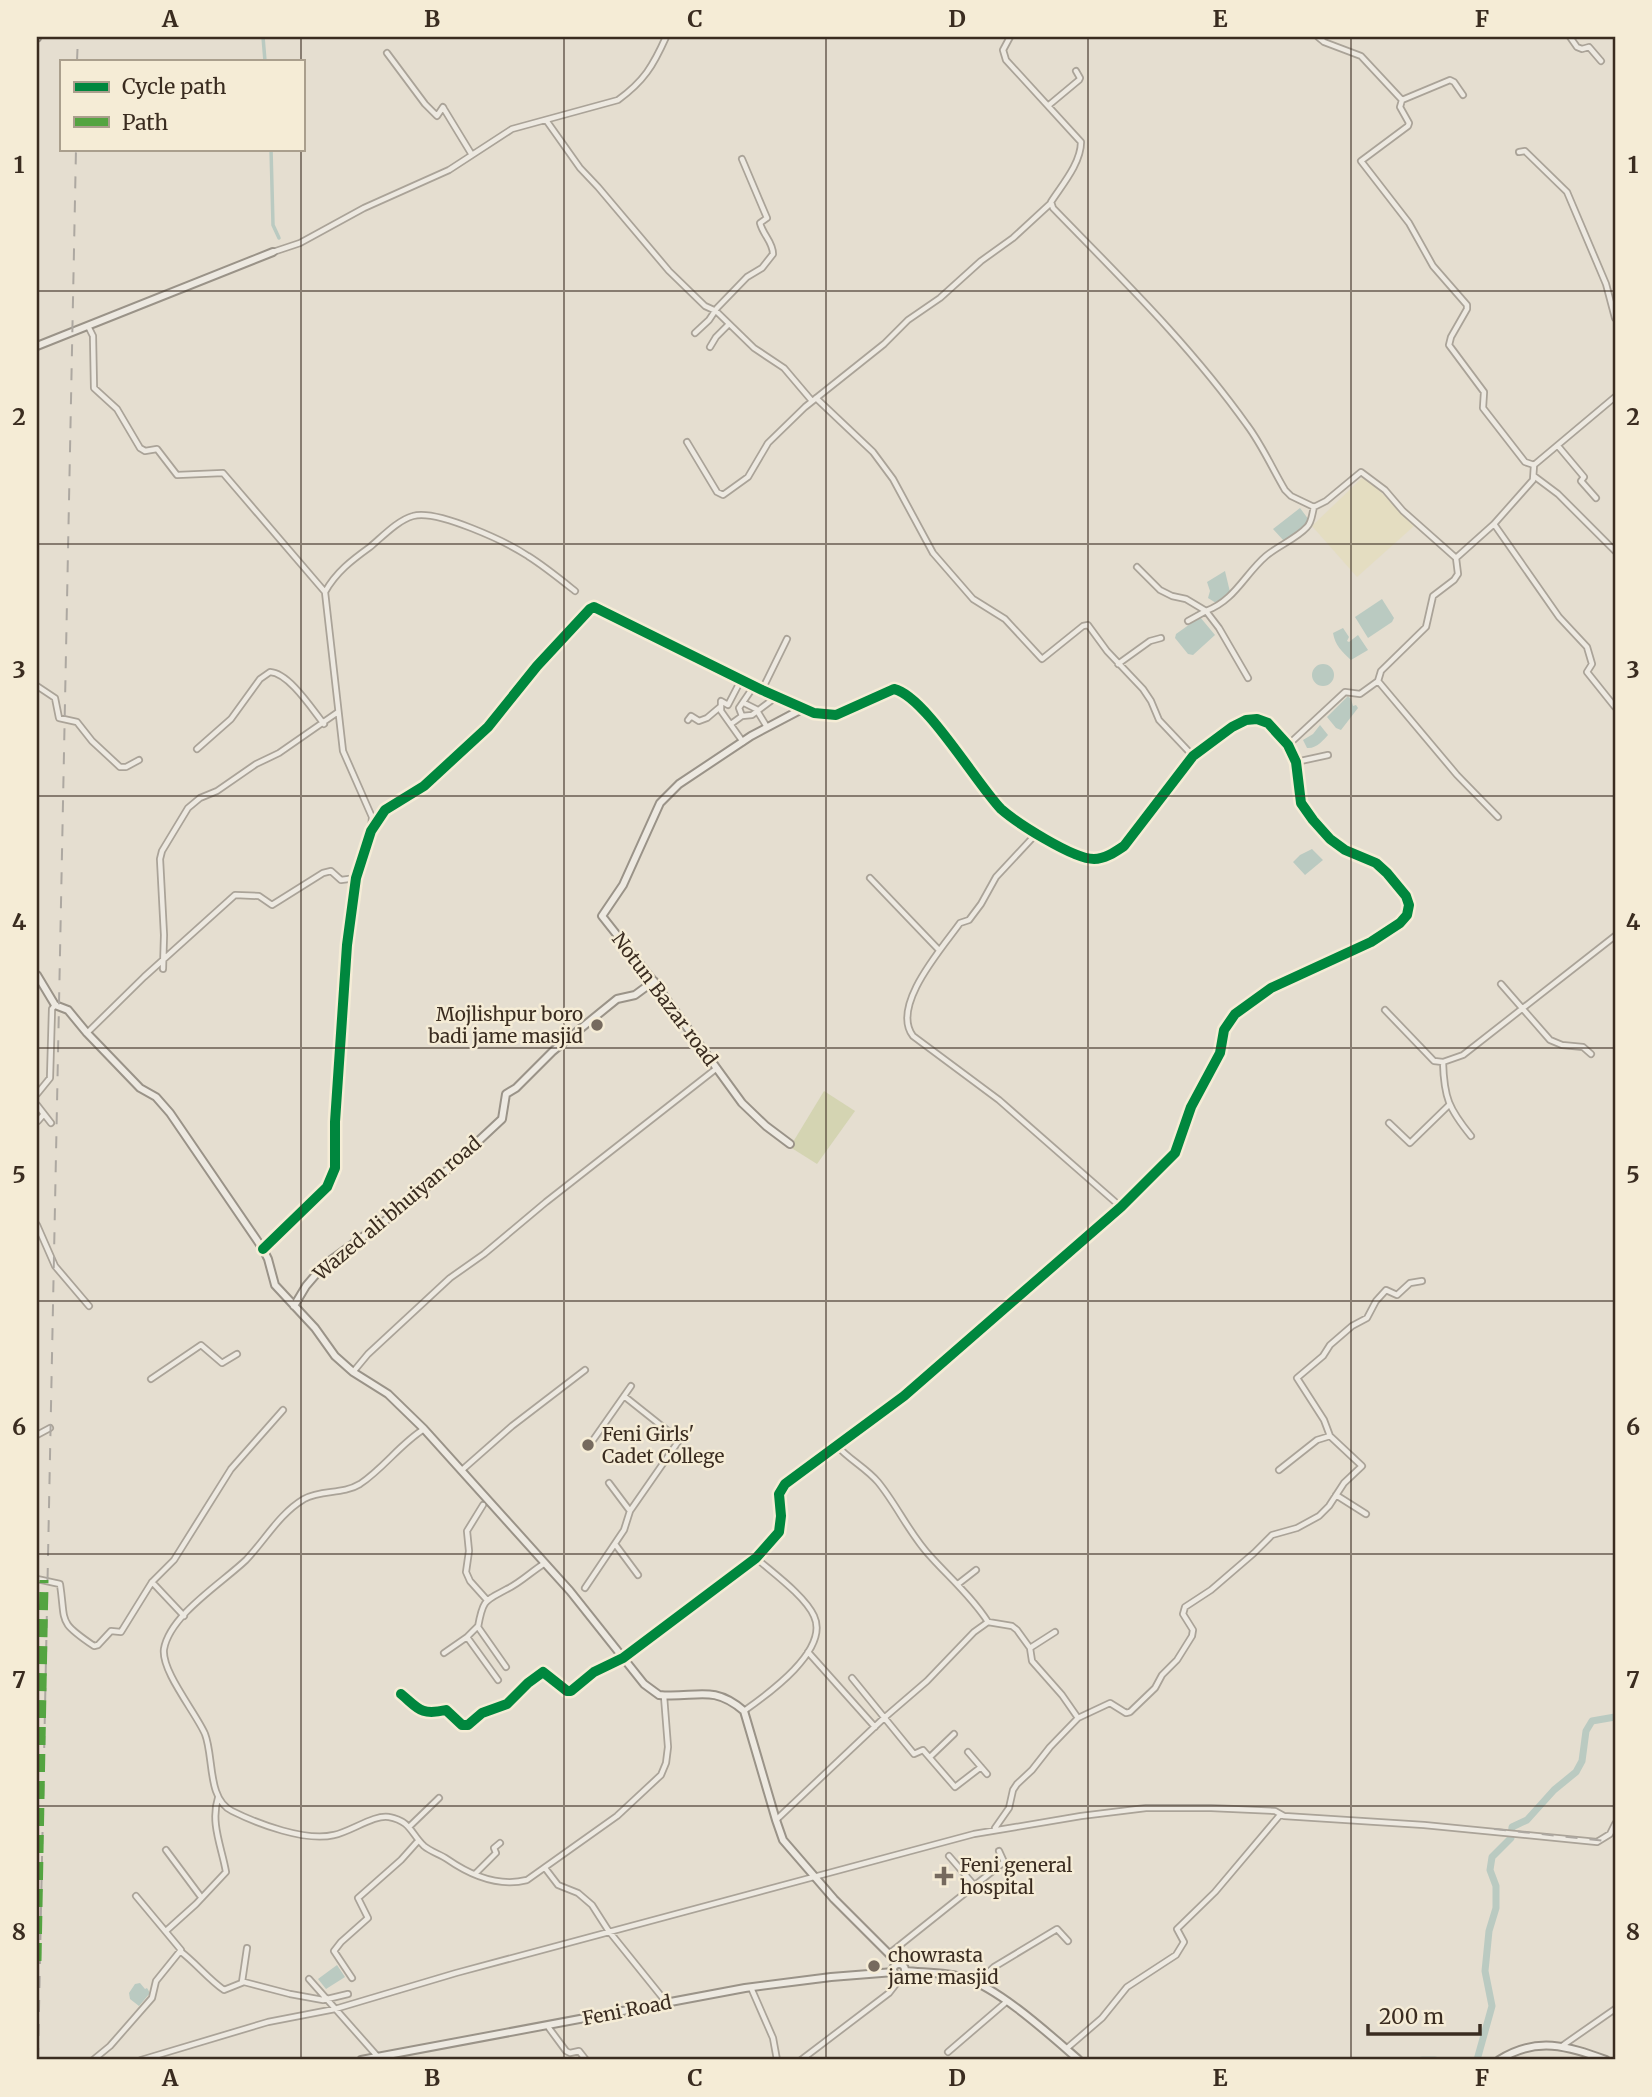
<svg xmlns="http://www.w3.org/2000/svg" width="1652" height="2097" viewBox="0 0 1652 2097" font-family="Merriweather,serif">
<rect width="100%" height="100%" fill="#e5ded0"/>
<path fill="#e4ddc1" d="M1362,478l14,9 38,39 -57,51 -45,-51z"/>
<path fill="#d4d4b2" d="M824,1091l31,20 -38,53 -27,-17z"/>
<path fill="#bacac1" d="M1300,508l9,12 -3,6 -22,15 -11,-12z
M1225,571l5,21 -14,11 -8,-5 2,-7 -3,-9z
M1382,599l12,19 -2,4 -24,16 -13,-21z
M1200,617l15,18 -22,20 -5,-1 -13,-16 1,-4z
M1343,628l6,9 -2,4 2,1 9,-7 10,15 -17,10c-9,-8 -16,-15 -18,-27z
M1312 675a11 11 0 1 1 22 0a11 11 0 1 1-22 0Z
M1348,696l3,3 2,7 3,-1 2,3 -17,22 -5,-2 -9,-11z
M1320,725l8,10c-4,4 -11,14 -21,13l-4,-8 10,-6z
M1312,849l11,11 -18,15 -12,-13 7,-7z
M337,1965l8,12 -19,12 -8,-10z
M140,1983l5,6 2,-1 3,5 -11,13 -9,-7 -1,-6 6,-9z"/>
<g fill="none" stroke-linecap="round" stroke-linejoin="round">
<path stroke="#bacac1" stroke-width="3.5" d="M263,37l2,24
M271,149l2,76 6,13"/>
<path stroke="#bacac1" stroke-width="7" d="M1422,2060h13
M1477,2060l15,-54 -7,-35 4,-40 7,-23v-22l-6,-16 2,-13 19,-19 1,-11 15,-7 27,-30 22,-18 6,-11 4,-30 6,-10 23,-4"/>
<g stroke="#aaa398" stroke-width="8">
<path id="street" d="M1010,37l-7,13 3,10 75,82c0,21 -19,43 -30,60l2,6c68,70 137,137 194,217 15,20 25,43 38,65l6,6 23,11
M1318,37l6,5 37,14 41,44
M1570,37l7,10 5,2 7,-2 12,14
M387,53l38,51 12,12 6,-9 1,2 28,46
M1402,100l-2,7 9,16 -1,3 -47,35 48,62 24,43 34,39v4l-16,28 -2,8 35,47 -1,16 42,54 9,3 81,-68
M1402,100l48,-20 4,2 9,13
M1049,105l30,-25 1,-2 -4,-7
M546,120l34,48 18,19 71,84 36,35 11,5 38,37 30,20 28,33
M1519,152l6,-1 42,41 39,92 9,34
M273,252l27,-9 64,-35 85,-38 63,-41 106,-29c26,-19 35,-34 48,-63
M88,326l5,10 1,52 23,21 23,39 5,3 12,-2 20,26 46,-2 102,119
M695,333l14,-13 8,-12 30,-31 15,-9 11,-14c0,-12 -10,-19 -13,-31l7,-5 -25,-59
M710,347l6,-10 13,-13
M816,398l57,54 20,27 40,74 40,46 32,20 37,40 41,-33 5,-1 19,26 36,38 8,12 8,19 34,36
M687,442l30,50 6,3 25,-18 20,-34 37,-36 79,-63 24,-24 32,-22 41,-37 32,-23 38,-35
M1558,446l26,31 -3,4 15,17
M1534,465l-1,15 -39,44 65,93 28,30 5,17 -5,8 28,35
M1534,476l24,18 57,57
M1494,524l-38,34 2,16 -4,6 -21,16 -7,31 -45,44 -3,10 79,94 41,42
M1137,567l23,23 12,6 14,3 20,12c29,-11 38,-36 60,-55 13,-11 30,-17 41,-29 5,-5 5,-13 7,-20l12,-6 35,-29 24,18 18,21 53,47
M1188,621l18,-10 13,17 29,50
M1118,664l32,-23 11,-3
M741,680l-13,25 -7,-4v10l22,31
M37,686l18,12 4,20 18,4 15,19 28,26h6l13,-7
M762,690l25,-51
M744,703l12,6 11,18
M742,716l10,-1 24,-18
M688,720l3,-4 8,5 8,-3 13,-11
M731,724l11,-8 -3,-8 15,-22
M1288,745l57,-53 15,2 18,-13
M197,749l34,-30 29,-40 10,-7c19,1 42,37 54,52
M1296,762l32,-7
M371,830l1,-13 -29,-66 -18,-159c11,-20 27,-32 45,-45 12,-10 28,-27 43,-31 24,-7 94,26 115,40 16,10 32,23 47,35
M1037,833l-41,44 -15,27 -12,16 -9,3c-17,24 -70,83 -47,113l86,64 122,107
M870,878l68,71
M163,969l1,-34 -4,-76 2,-8 26,-43 12,-10 17,-7 39,-27 23,-11 59,-41
M1501,984l49,56 12,5 21,2 8,7
M1385,1010l49,51 9,1 20,-7 152,-119
M87,1033l57,-56 91,-82 24,1 13,9 51,-32 8,-2 10,9 15,-2
M1443,1062c1,36 6,47 28,74
M37,1094l13,-16 2,-69 3,-4
M37,1105l14,18
M38,1121l6,-7
M1389,1123l21,20 38,-37
M37,1225l18,41 34,40
M263,1249l64,-62 8,-19v-46l12,-177 9,-67 15,-47 14,-21 39,-24 64,-59 49,-61 53,-57 4,-2 168,83 52,23 22,2 58,-26c31,7 82,94 107,120 16,14 72,50 93,50 11,0 21,-7 30,-13l69,-90 39,-29 14,-7 11,-1 11,4 20,22 8,17 5,41 12,17 17,19 15,11 31,13 11,10 19,23 3,9 -2,10 -7,8 -29,19 -100,46 -36,26 -11,16 -4,23 -29,54 -16,46 -54,54 -217,189 -119,88 -6,10 2,22 -2,16 -23,26 -133,100 -29,14 -23,19h-4l-24,-19 -15,11 -21,21 -25,9 -14,12h-6l-16,-15c-26,6 -28,-2 -45,-16
M353,1372l15,-18 82,-76 34,-24 62,-52 171,-134
M151,1379l50,-34 21,18 15,-9
M424,1429c-24,15 -40,39 -64,55 -18,11 -38,5 -56,15 -25,15 -38,40 -58,61 -24,23 -76,55 -82,89 -3,22 32,64 41,85 9,23 2,65 27,77 26,13 74,31 102,24 16,-3 41,-21 55,-18 22,4 22,17 35,29 7,6 16,8 23,13 23,16 52,28 80,21l90,-64 44,-41 5,-12 2,-16 -4,-51
M37,1435l13,-7
M1330,1436l-6,-16 -27,-42 26,-22 7,-11 22,-19 15,-8 9,-17 10,-11 11,5 13,-12 12,-2
M591,1443l40,-57
M837,1446c13,14 29,22 41,36 19,23 32,53 53,75 19,21 41,40 57,65l24,4 5,4 13,18 2,13 30,34 16,23
M462,1470l50,-44 73,-56
M609,1483l21,28
M1336,1495l30,19
M483,1505l-16,26 2,20 -3,21 4,9 17,19
M615,1544l23,31
M37,1579l23,5c6,39 -3,37 34,62l4,-1 13,-14 10,1 31,-50 22,-22 57,-91 52,-59
M152,1582l32,34
M958,1584l18,-14
M585,1588l39,-58 6,-19 48,-69v-3l-54,-43
M467,1637l31,43
M1030,1648l25,-16
M808,1652l67,75
M444,1653l23,-16 11,-11
M506,1667l-28,-40c5,-28 7,-26 29,-38 13,-6 25,-18 38,-26
M852,1678l62,76 9,-4 32,37 26,-20
M744,1711c24,-17 86,-61 70,-95 -9,-20 -41,-43 -58,-58
M968,1752l19,22
M930,1757l24,-23
M37,1815l3,-1
M776,1820l108,-102 43,-37 47,-49 14,-10
M409,1827l30,-29
M995,1828l14,-20 4,-18 4,-6 15,-14 18,-23 28,-29 32,-15 16,10 4,-1 25,-24 7,-13 15,-15 15,-24 1,-6 -10,-16 2,-7 26,-17 43,-37 18,-18 25,-7 22,-12 10,-10 15,-23 18,-17 -32,-30 -13,4 -38,30
M166,1850l35,47
M949,1856l25,29
M545,1868l13,17 20,8 14,12 16,25 58,72
M475,1874l21,-21 -2,-5 6,-5
M166,1931l30,-27 30,-32c-4,-24 -16,-49 -8,-74
M180,1951c16,12 28,28 44,39l20,-8 46,12 33,6 25,-6
M890,1953l114,-91 -5,-11
M352,1978l-18,-27 7,-9 27,-24 -10,-20 43,-38 17,-19
M309,1979l69,78
M976,1980l5,-1 13,-12 63,-38 11,12
M242,1982l5,-34
M752,1990l21,48 4,22
M549,2028l17,23 4,2 9,-2 7,9
M1562,2046l53,-37
M1066,2049l36,-31 25,-31 49,-32 8,-13 -7,-13 38,-37 65,-77
M948,2052l57,-49
M384,2059l1,1
M93,2060l17,-14 42,-48 4,-17 25,-31 -45,-54
M141,2060l127,-38 67,-13 121,-36 518,-139 107,-18 65,-8h65l64,3 9,5 140,9 173,17 13,-8 5,-10
M801,2060l88,-67 14,-18"/>
</g>
<g stroke="#9a9388" stroke-width="10">
<path id="secondary" d="M37,38v-1
M37,346l236,-94
M37,975l18,30 13,5 19,23 53,55 16,9 14,16 93,136 5,10 7,26 40,43 20,28 18,16 35,22 36,35 146,162 74,93 15,11c35,4 53,-12 85,16l32,109 7,20 51,59 64,64
M790,1144l-24,-18 -24,-23 -91,-125 -49,-62 21,-31 37,-82 19,-19 72,-48 51,-27
M294,1306l12,-20 18,-21 73,-53 45,-37 60,-56 4,-25 10,-6 37,-37 64,-52 18,-4 19,-14
M893 1970a6 6 0 1 1 12 0a6 6 0 1 1-12 0Z
M905,1971c19,2 41,1 60,7 35,11 85,57 114,82
M361,2060l384,-72 86,-11 63,-5
M1499,2060c38,-24 68,-14 107,0"/>
</g>
<use href="#street" stroke="#ede9e1" stroke-width="4.5"/>
<use href="#secondary" stroke="#ede9e1" stroke-width="6"/>
<path stroke="#ada8a1" stroke-width="2" stroke-dasharray="12 12" stroke-linecap="butt" d="M77,61l1,-24
M1494,1829l121,13
M38,2060l38,-1911"/>
<path stroke="#54a441" stroke-width="9" stroke-dasharray="18 9" stroke-linecap="butt" d="M37,1961l7,-381"/>
<g stroke="#f5ecd6" stroke-width="15">
<path id="cycleway" d="M263,1249l64,-62 8,-19v-46l12,-177 9,-67 15,-47 14,-21 39,-24 64,-59 49,-61 53,-57 4,-2 168,83 52,23 22,2 58,-26c31,7 82,94 107,120 16,14 72,50 93,50 11,0 21,-7 30,-13l69,-90 39,-29 14,-7 11,-1 11,4 20,22 8,17 5,41 12,17 17,19 15,11 31,13 11,10 19,23 3,9 -2,10 -7,8 -29,19 -100,46 -36,26 -11,16 -4,23 -29,54 -16,46 -54,54 -217,189 -119,88 -6,10 2,22 -2,16 -23,26 -133,100 -29,14 -23,19h-4l-24,-19 -15,11 -21,21 -25,9 -14,12h-6l-16,-15c-26,6 -28,-2 -45,-16"/>
</g>
<use href="#cycleway" stroke="#00873e" stroke-width="10"/>
</g>
<path fill="none" stroke="#3a2c20" stroke-width="2" stroke-opacity="0.55" d="M301,37v24M564,37v2023M826,37v2023M1088,37v2023M1351,37v2023M301,149v1911M37,291h1578M37,544h1578M37,796h1578M37,1048h1578M37,1301h1578M37,1554h1578M37,1806h1578"/>
<g fill="#766a5e" stroke="#f5ecd6" stroke-width="2.5">
<circle cx="597" cy="1025" r="7"/>
<circle cx="588" cy="1445" r="7"/>
<path d="M940.5 1865.5h7v7h7v7h-7v7h-7v-7h-7v-7h7z"/>
<circle cx="874" cy="1966" r="7"/>
</g>
<g text-anchor="middle" dominant-baseline="central" stroke-width="5" stroke-linejoin="round" paint-order="stroke">
<g font-size="19" fill="#3a2c20" stroke="#f5ecd6">
<text transform="translate(665 999) rotate(53)">Notun Bazar road</text>
<text transform="translate(397 1208) rotate(-40)">Wazed ali bhuiyan road</text>
<text transform="translate(627 2010) rotate(-11)">Feni Road</text>
</g>
<g font-size="19" fill="#3a2c20" stroke="#f5ecd6" text-anchor="start">
<text x="583" y="1014" text-anchor="end">Mojlishpur boro<tspan x="583" dy="22">badi jame masjid</tspan></text>
<text x="602" y="1434">Feni Girls'<tspan x="602" dy="22">Cadet College</tspan></text>
<text x="960" y="1865">Feni general<tspan x="960" dy="22">hospital</tspan></text>
<text x="888" y="1955">chowrasta<tspan x="888" dy="22">jame masjid</tspan></text>
</g>
</g>
<rect width="1652" height="2097" fill="none" stroke="#f5ecd6" stroke-width="77"/>
<rect x="60" y="60" width="245" height="91" fill="#f5ecd6" stroke="#aa9f8d" stroke-width="2"/>
<rect x="74" y="82" width="35" height="10" fill="#00873e" stroke="#aa9f8d" stroke-width="2"/>
<text x="122" y="94" font-size="21" fill="#3a2c20">Cycle path</text>
<rect x="74" y="117" width="35" height="10" fill="#54a441" stroke="#aa9f8d" stroke-width="2"/>
<text x="122" y="130" font-size="21" fill="#3a2c20">Path</text>
<path d="M1368 2024v10h112v-10" fill="none" stroke="#3a2c20" stroke-width="3.5"/>
<text x="1379" y="2024" font-size="21" fill="#3a2c20" stroke="#f5ecd6" stroke-width="5" paint-order="stroke">200 m</text>
<rect x="38" y="38" width="1576" height="2020" fill="none" stroke="#3a2c20" stroke-width="2.5"/>
<g font-size="23" text-anchor="middle" font-weight="bold" fill="#3a2c20">
<text x="170" y="27">A</text>
<text x="432" y="27">B</text>
<text x="695" y="27">C</text>
<text x="957" y="27">D</text>
<text x="1220" y="27">E</text>
<text x="1482" y="27">F</text>
<text x="19" y="173">1</text>
<text x="1633" y="173">1</text>
<text x="19" y="425">2</text>
<text x="1633" y="425">2</text>
<text x="19" y="678">3</text>
<text x="1633" y="678">3</text>
<text x="19" y="930">4</text>
<text x="1633" y="930">4</text>
<text x="19" y="1183">5</text>
<text x="1633" y="1183">5</text>
<text x="19" y="1435">6</text>
<text x="1633" y="1435">6</text>
<text x="19" y="1688">7</text>
<text x="1633" y="1688">7</text>
<text x="19" y="1940">8</text>
<text x="1633" y="1940">8</text>
<text x="170" y="2086">A</text>
<text x="432" y="2086">B</text>
<text x="695" y="2086">C</text>
<text x="957" y="2086">D</text>
<text x="1220" y="2086">E</text>
<text x="1482" y="2086">F</text>
</g>
</svg>
